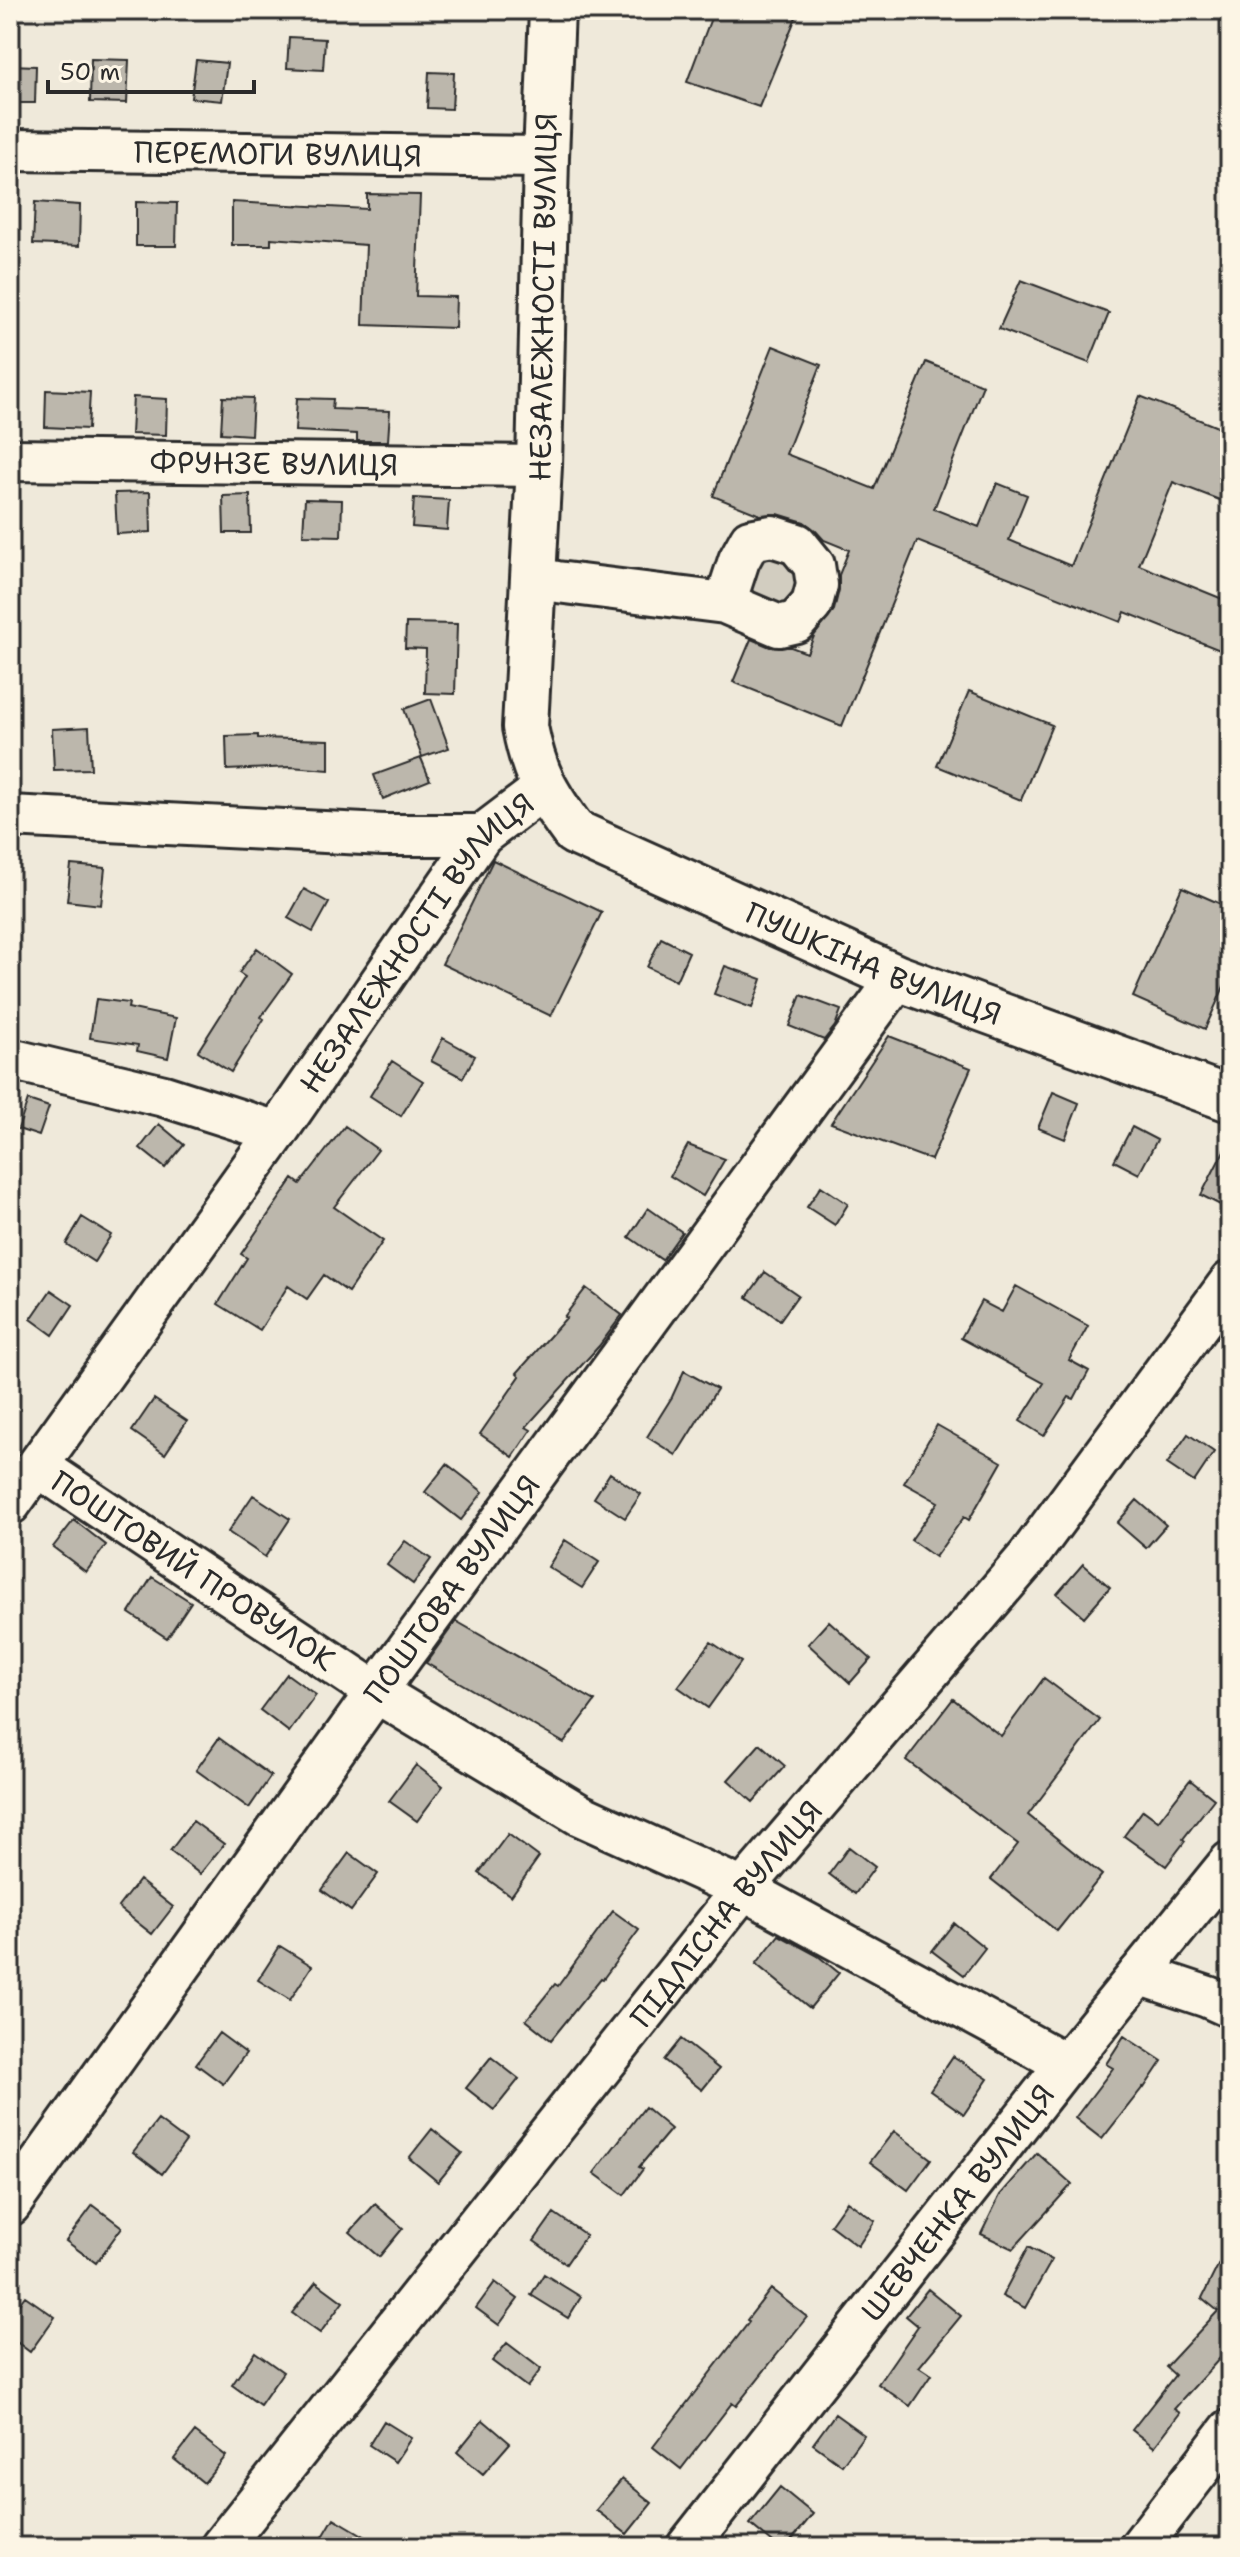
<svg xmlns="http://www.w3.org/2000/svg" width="1240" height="2557" viewBox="0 0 1240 2557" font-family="'Shantell Sans',sans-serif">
<rect width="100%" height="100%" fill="#efe9da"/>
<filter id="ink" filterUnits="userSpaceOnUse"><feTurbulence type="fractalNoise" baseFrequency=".0125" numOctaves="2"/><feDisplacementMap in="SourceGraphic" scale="16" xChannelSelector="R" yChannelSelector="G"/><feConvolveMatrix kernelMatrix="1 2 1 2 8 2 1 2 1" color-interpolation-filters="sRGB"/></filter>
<g filter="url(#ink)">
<path fill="#d2cdc0" stroke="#7e7c76" stroke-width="2" d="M773,556c29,12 31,34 8,55l-34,-19c6,-15 8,-33 26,-36z"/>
<path fill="#bcb7ac" stroke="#2b2b2b" stroke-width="2" d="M714,10h85l-40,97 -72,-25z
M289,37l36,2 -2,31 -36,-2z
M91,59l38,1 -2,43 -37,-1z
M196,60l31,3 -5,38 -31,-3z
M10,65l26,1 -1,37h-25z
M429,72l25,1 -2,36 -25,-1z
M367,194l53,1 -4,101 40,1 -1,31 -92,-3 3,-80 -95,-7v7h-39v-43l135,7z
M35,202l45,3 -1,41 -46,-2z
M136,202l41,1 -1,43h-40z
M1021,280l88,33 -20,50 -90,-34z
M773,346l48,19 -35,89 88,35 52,-127 57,23 -49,124 45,18 18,-44 30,12 -18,45 62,26 69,-170 90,36v72l-57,-22 -34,83 91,37v52l-105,-42 -4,10 -204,-81 -75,185 -109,-44 18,-43 19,8h21l16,6 7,-17 20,-26 5,-20v-15l10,-25 -25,-10 -9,-10 -11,-8 -26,-8 -18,1 -47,-19z
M46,390l44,2 -2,37 -43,-2z
M133,397l34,2 -1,36 -35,-1z
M223,397l30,1 -2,37 -30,-2z
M297,398l36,1 -1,10 58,2 -2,30h-31v-7l-62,-3z
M150,492l1,40 -34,2 -2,-41z
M250,495l1,38h-27l-1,-37z
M414,498l35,2 -2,30 -35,-3z
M305,499l37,1 -1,36 -38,-1z
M406,623l51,1 -2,70 -30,-1 1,-44 -21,-1z
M969,691l83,34 -31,75 -84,-34z
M431,699l18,49 -27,9 -18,-48z
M89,727l2,42 -37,1 -2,-41z
M258,735v3l71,2v30l-39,-3 -63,3 -1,-34z
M421,758l9,22 -47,19 -9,-24z
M493,860l109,52 -51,104 -109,-52z
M71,865l34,3 -4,37 -34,-4z
M1182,887l48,21v65l-25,56 -72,-32z
M304,889l25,14 -16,29 -25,-14z
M661,938l28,14 -13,29 -29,-14z
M257,948l35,26 -31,43 3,2 -33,53 -33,-21 47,-74 -6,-4z
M725,966l37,13 -10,29 -38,-14z
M801,995l40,15 -6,16 -11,14 -35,-14z
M96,999l33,4 -1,5 48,10 -8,40 -31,-7 1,-6 -48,-7z
M889,1036l82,32 -40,92 -100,-37z
M443,1038l32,18 -12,22 -32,-17z
M392,1061l31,20 -22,35 -31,-20z
M1053,1092l26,11 -14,36 -27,-11z
M28,1100l21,7 -10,29 -21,-7z
M159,1124l25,21 -19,23 -25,-20z
M345,1126l33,24 -44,57 49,34 -35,51 -24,-17 -17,24 -19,-13 -28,44 -42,-26 29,-46 -6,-4 52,-75 7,5z
M1132,1127l25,13 -18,34 -25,-13z
M1230,1139v71l-29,-15z
M688,1145l37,14 -22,37 -33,-20z
M821,1186l27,18 -13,21 -28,-18z
M648,1208l34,24 -20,28 -33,-23z
M82,1217l29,18 -17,27 -28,-18z
M765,1272l33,23 -18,25 -33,-23z
M1016,1286l72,40 -19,34 20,11 -15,28 -5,-2 -25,39 -24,-15 24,-38 -83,-45 20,-37 21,11z
M586,1288l36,27 -23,31 -73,81 5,3 -18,27 -33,-23 40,-58 -3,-3 49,-55 -2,-1z
M51,1290l22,15 -20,30 -22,-16z
M684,1371l33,18 -41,66 -29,-18 25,-40z
M154,1399l33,22 -22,33 -33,-23z
M937,1425l65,37 -33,58 -5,-3 -29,40 -24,-17 27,-38 -34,-19z
M1188,1434l26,18 -20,30 -27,-18z
M447,1464l36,28 -22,28 -36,-28z
M610,1473l31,21 -16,24 -31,-20z
M253,1495l37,24 -25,38 -37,-25z
M1137,1500l29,25 -20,23 -29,-25z
M74,1520l32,25 -20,27 -33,-25z
M565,1540l34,22 -17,26 -34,-21z
M405,1541l26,18 -18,25 -26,-19z
M1083,1564l27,23 -26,30 -27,-23z
M152,1577l39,25 -24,36 -38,-25z
M456,1621l139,80 -31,42 -138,-80z
M829,1621l42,38 -21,24 -42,-39z
M711,1642l30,20 -33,46 -30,-21z
M287,1674l29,21 -27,37 -29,-22z
M1044,1678l56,42 -72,95 74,60 -45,56 -66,-52 27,-35 -112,-84 47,-61 48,37z
M219,1738l52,38 -22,32 -53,-38z
M760,1744l25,22 -32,36 -25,-22z
M416,1765l27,21 -26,35 -28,-20z
M1190,1780l24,19 -31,40 2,2 -19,25 -42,-30 19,-26 15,11z
M193,1821l31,23 -24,30 -30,-23z
M508,1834l31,23 -28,39 -32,-23z
M849,1847l26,20 -20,27 -26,-20z
M349,1853l29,21 -27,37 -29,-21z
M139,1880l34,27 -21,27 -34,-27z
M613,1911l26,19 -36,49 -2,-1 -50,62 -25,-20 29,-36 3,2z
M954,1923l31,25 -21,27 -32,-24z
M779,1935l39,21 21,17 -29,35 -54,-44z
M280,1946l32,20 -22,34 -32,-20z
M219,2033l27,20 -23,31 -27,-20z
M1124,2036l38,25 -18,27 -1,-1 -41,52 -27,-21 38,-50 -7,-4z
M681,2039l38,30 -17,21 -38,-30z
M953,2056l35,23 -24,35 -34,-24z
M491,2057l28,22 -25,31 -28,-22z
M645,2107l26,22 -32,38 4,2 -19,26 -30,-22z
M158,2120l28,21 -24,33 -29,-22z
M432,2129l30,24 -24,29 -29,-24z
M894,2131l37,28 -23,31 -38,-28z
M1037,2153l35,31 -59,65 -32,-15 19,-39z
M847,2201l28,20 -17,25 -28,-21z
M375,2204l28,24 -24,29 -29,-25z
M93,2205l29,22 -26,36 -30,-22z
M554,2213l32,22 -20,29 -32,-23z
M1230,2241v106l-56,62 6,4 -26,34 -22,-17 43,-55 -9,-8 52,-56 -16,-13z
M1028,2247l24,13 -27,48 -23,-12z
M544,2274l37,23 -13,21 -37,-23z
M316,2282l27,20 -23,31 -28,-20z
M495,2282l23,17 -19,26 -23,-17z
M771,2289l36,28 -71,89 -4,-3 -51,66 -28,-22 96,-125 -2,-2z
M928,2289l33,27 -42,51 12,8 -21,31 -32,-22 40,-58 -12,-10z
M25,2296l30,21 -25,35 -20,-15v-21z
M507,2343l34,26 -14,18 -35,-26z
M255,2352l28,20 -23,33 -28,-20z
M835,2414l29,21 -22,30 -29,-21z
M483,2420l27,23 -27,31 -26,-22z
M384,2421l27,17 -16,24 -26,-17z
M195,2432l31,24 -22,27 -30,-24z
M622,2479l30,24 -25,31 -31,-24z
M780,2487l33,27 -27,33h-8l-28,-23z
M334,2518l49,29h-66z"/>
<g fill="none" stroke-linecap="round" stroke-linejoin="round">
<g stroke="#2b2b2b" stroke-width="46">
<g id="minor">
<path id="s1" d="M10,150l536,7"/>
<path id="s2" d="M10,460l529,6"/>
<path d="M534,578l23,4 168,21 54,23 17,-4 16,-18 5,-19 -3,-20 -17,-21 -25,-8 -22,4 -11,20 -14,43"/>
<path d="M10,816l374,19h98"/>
<path d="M10,1059l154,37 113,36"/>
<path id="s3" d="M39,1467l337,225 204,123 163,74 323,175"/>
<path id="s4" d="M10,1504l267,-372 205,-297 62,-47"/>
<path d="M1139,1974l69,23 22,10"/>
<path id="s5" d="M10,2205l366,-513 522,-714"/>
<path id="s6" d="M221,2547l522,-658 285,-332 202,-275"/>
<path id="s7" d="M687,2547l379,-483 164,-202"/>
<path d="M1140,2547l90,-117"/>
</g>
</g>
<g stroke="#2b2b2b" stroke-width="50">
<g id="major">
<path id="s8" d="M552,10l-6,147 -7,309 -14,261c9,47 21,67 49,105l324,146 332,121"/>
</g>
</g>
<use href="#minor" stroke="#fcf5e5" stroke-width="40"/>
<use href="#major" stroke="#fcf5e5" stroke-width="44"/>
</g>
</g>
<g text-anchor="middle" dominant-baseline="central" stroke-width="8" stroke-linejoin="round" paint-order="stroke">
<g font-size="30" fill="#2b2b2b" stroke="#fcf5e5">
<text stroke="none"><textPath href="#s1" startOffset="268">ПЕРЕМОГИ ВУЛИЦЯ</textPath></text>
<text transform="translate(543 297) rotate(-89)">НЕЗАЛЕЖНОСТІ ВУЛИЦЯ</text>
<text stroke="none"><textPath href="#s2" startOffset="264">ФРУНЗЕ ВУЛИЦЯ</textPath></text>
<text stroke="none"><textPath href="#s4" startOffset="694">НЕЗАЛЕЖНОСТІ ВУЛИЦЯ</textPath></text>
<text stroke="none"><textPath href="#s8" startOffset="1162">ПУШКІНА ВУЛИЦЯ</textPath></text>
<text stroke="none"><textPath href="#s3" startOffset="186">ПОШТОВИЙ ПРОВУЛОК</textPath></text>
<text stroke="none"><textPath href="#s5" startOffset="758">ПОШТОВА ВУЛИЦЯ</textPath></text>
<text stroke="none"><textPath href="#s6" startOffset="810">ПІДЛІСНА ВУЛИЦЯ</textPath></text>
<text stroke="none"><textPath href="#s7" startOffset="438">ШЕВЧЕНКА ВУЛИЦЯ</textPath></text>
</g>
</g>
<rect width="1240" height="2557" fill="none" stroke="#fcf5e5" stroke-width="40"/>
<rect x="20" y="20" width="1200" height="2517" fill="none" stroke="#2b2b2b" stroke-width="3" filter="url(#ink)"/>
<path d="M48 80v12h206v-12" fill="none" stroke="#2b2b2b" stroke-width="4"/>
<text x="60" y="80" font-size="24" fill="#2b2b2b" stroke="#fcf5e5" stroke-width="6" paint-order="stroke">50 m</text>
</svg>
